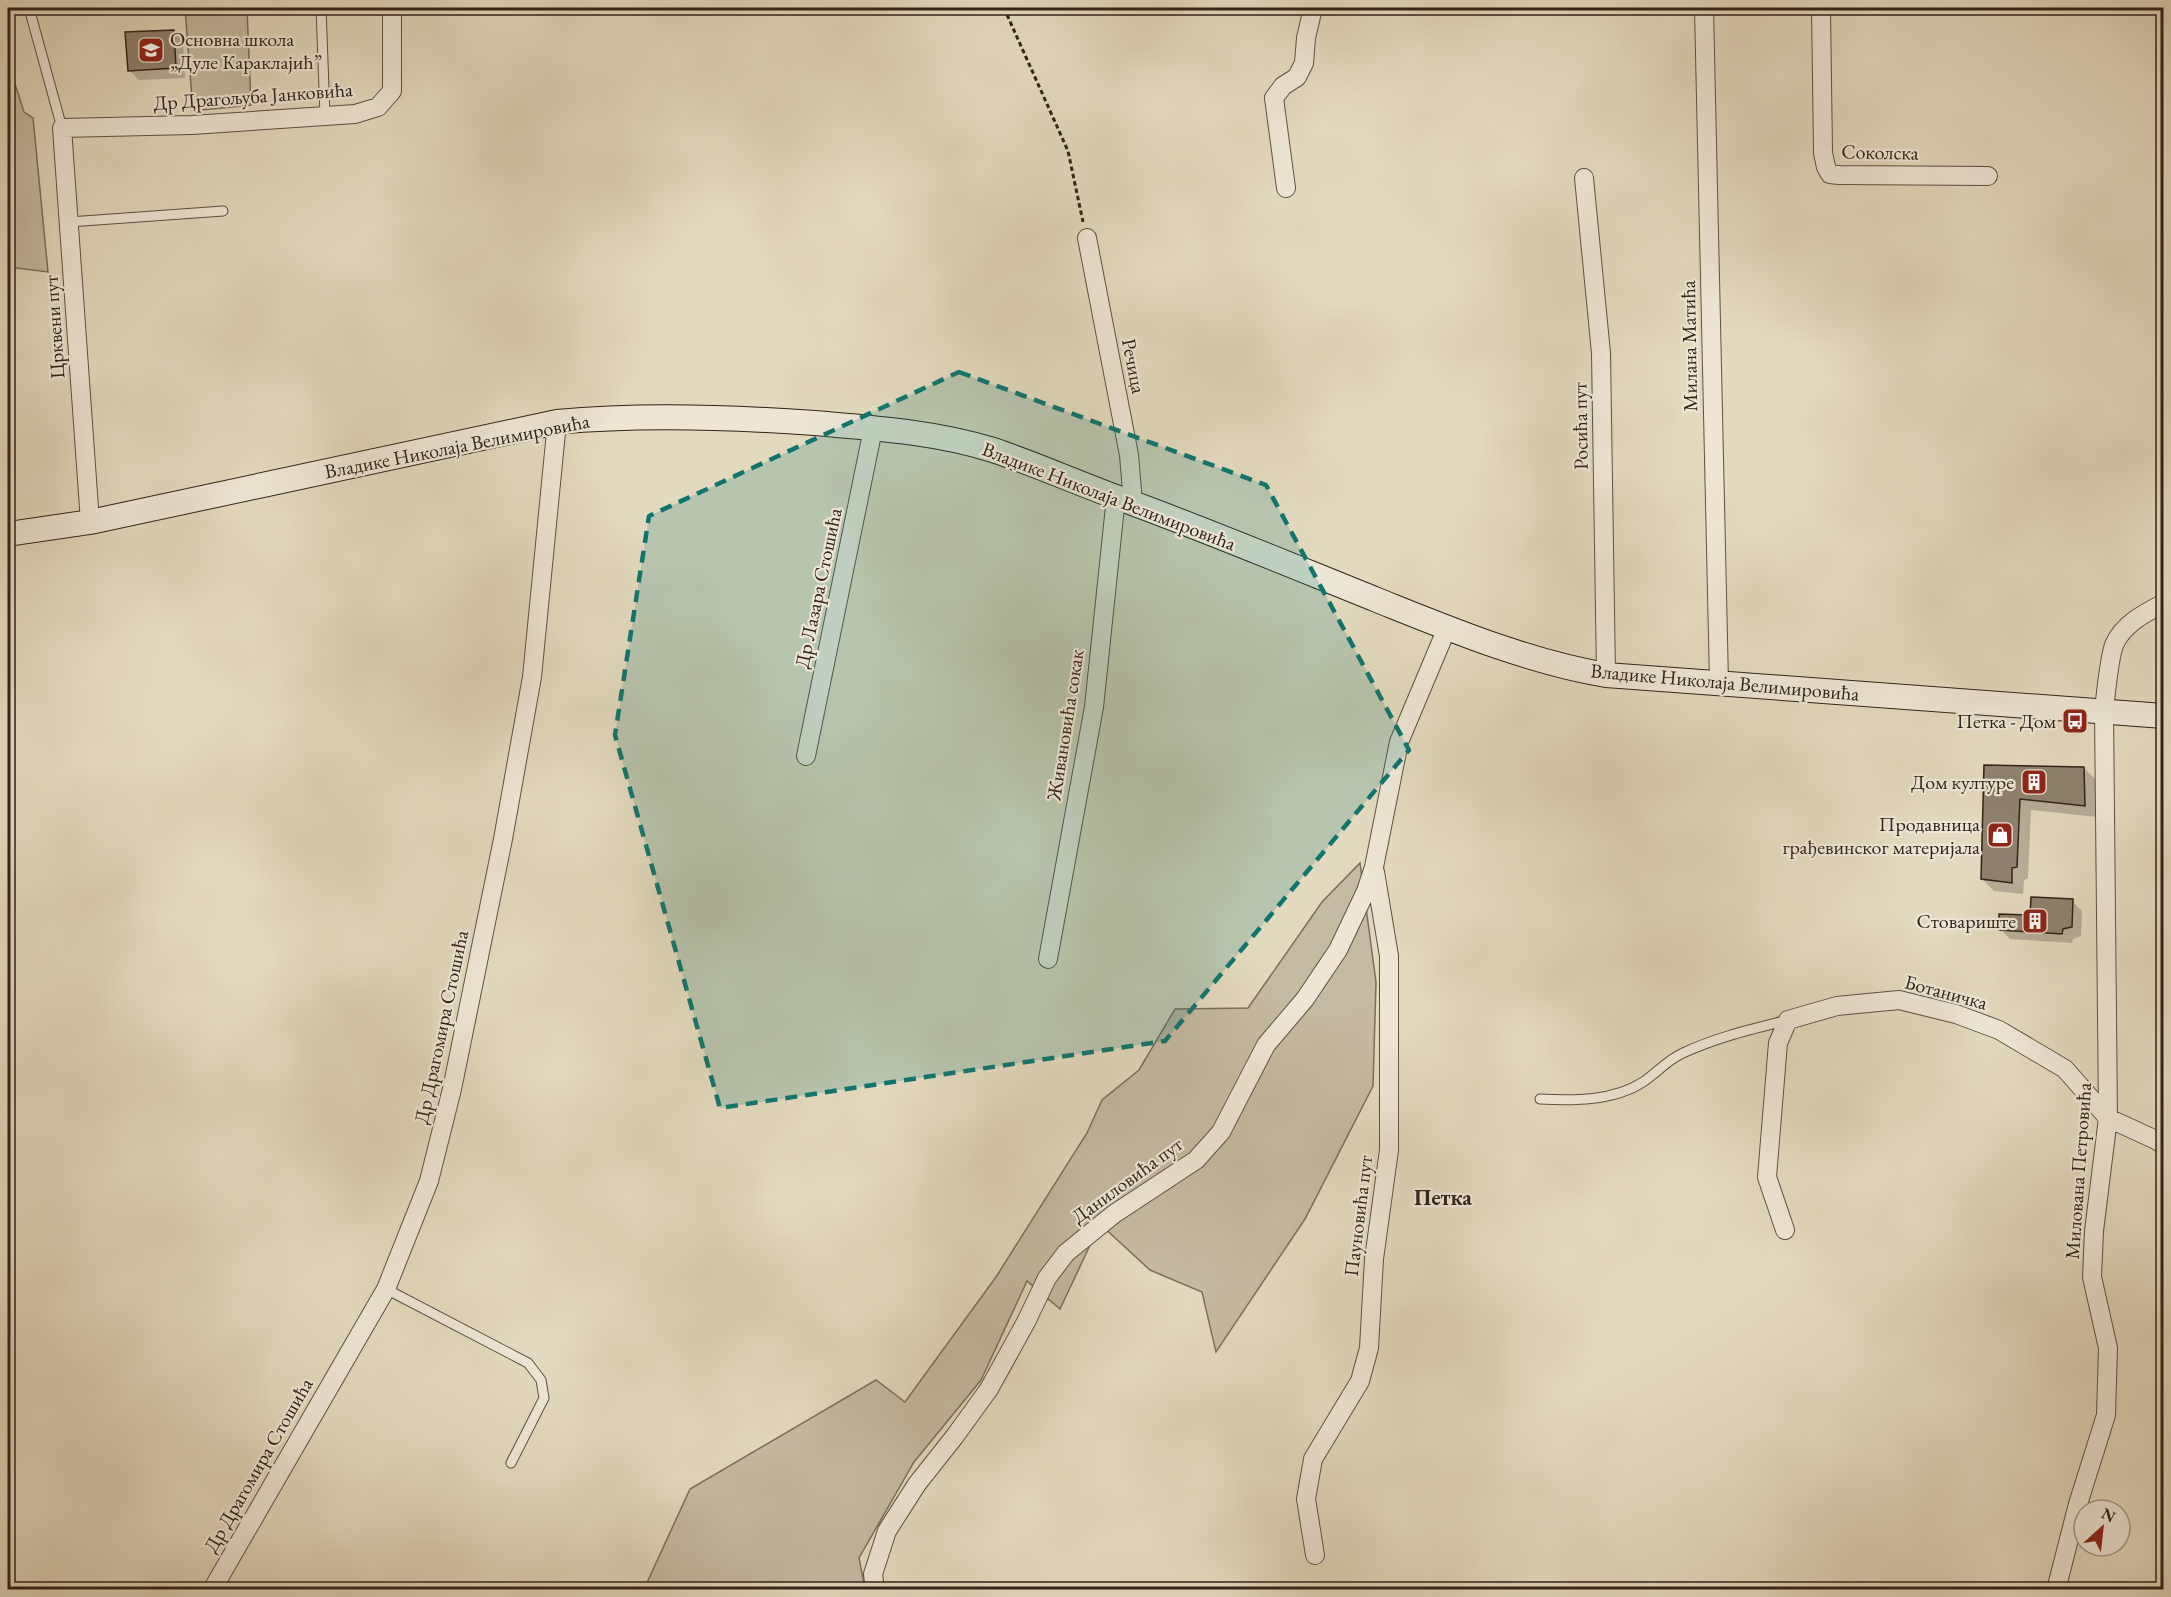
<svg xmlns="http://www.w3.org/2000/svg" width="2171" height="1597" viewBox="0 0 2171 1597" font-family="'EB Garamond',serif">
<rect width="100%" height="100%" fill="#e3d9be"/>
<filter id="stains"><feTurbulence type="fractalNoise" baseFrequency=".00333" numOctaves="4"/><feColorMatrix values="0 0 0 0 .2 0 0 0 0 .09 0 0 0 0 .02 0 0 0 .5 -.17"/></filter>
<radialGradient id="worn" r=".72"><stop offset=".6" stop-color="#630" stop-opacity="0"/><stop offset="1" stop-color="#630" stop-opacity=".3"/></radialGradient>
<path fill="#c5baa2" stroke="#7b6e5d" stroke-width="1.5" d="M207,8h40l4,97 -58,6 -8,-102z
M8,62l16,50 9,6 15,154 -40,-5z
M1360,863l16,119 -3,104 -68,133 -89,133 -14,-60 -52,-22 -50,-46 -40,85 -33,-28 -46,99 -67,82 -55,96 6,31 -224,1 4,-3 45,-98 186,-109 29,22 91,-125 91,-144 15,-33 37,-30 36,-61 73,-1 74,-106z"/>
<path fill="#0003" d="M173,31l10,10 2,37 -46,2 -10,-10z
M1985,767l99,1 12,12 1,37 -66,-7 -3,68 -4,2 -1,14 -29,-3 -12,-12z
M2072,901l10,10 -1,25 -8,3 -1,4 -62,-4 -10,-10z"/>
<path fill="#8e816e" stroke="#312218" stroke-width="1.5" d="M174,30l2,38 -48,3 -3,-39z
M1984,765l100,2 1,39 -65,-7 -3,68 -5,1v15l-31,-4z
M2031,897l42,2 -1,28 -9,2 -1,5 -63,-4v-16l31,1z"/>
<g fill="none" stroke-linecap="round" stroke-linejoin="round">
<g stroke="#5e5042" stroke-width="11">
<path id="lane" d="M29,8l33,120
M321,8l4,108
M69,222l154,-11
M1540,1099c33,2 74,2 103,-17 14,-9 24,-22 40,-29 34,-16 70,-24 105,-33
M386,1289l142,74 13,17 3,18 -33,65"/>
</g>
<g stroke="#5e5042" stroke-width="20">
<path id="street" d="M1704,8l15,675
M1821,8l2,145 3,14 4,7 9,1 149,1
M1584,178l17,175 5,322
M1286,188l-12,-90 9,-12 14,-9 7,-14 2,-25 7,-30
M1087,238l42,217 4,48
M90,522l-28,-394 130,-3 163,-11 23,-7 14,-16v-83
M806,756l67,-327
M1048,959l46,-252 22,-210
M1785,1230l-18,-53 11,-134 10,-23 49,-14 62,-6 57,14 43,16 66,39 43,49 48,22 8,5
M1315,1555l-9,-56 7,-40 47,-78 9,-33 5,-89 15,-109v-194l-14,-84
M212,1590l174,-301 43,-108 23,-92 51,-250 29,-162 25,-255
M875,1590l-2,-16 14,-43 30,-47 38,-48 34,-47 37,-67 21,-44 19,-25 48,-39 82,-54 25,-28 45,-87 39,-46 33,-49 28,-59 8,-24 25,-125 48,-114
M2056,1590l22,-86 28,-89 2,-67 -16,-71 2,-46 14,-113 -4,-408c2,-17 5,-51 10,-65 9,-21 31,-32 50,-42"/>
</g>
<g stroke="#312218" stroke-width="26">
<path id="secondary" d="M8,534l82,-12 467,-100c85,-8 172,-5 258,1 59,5 121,9 178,27 42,14 82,32 123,47 88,32 174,68 261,103 75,30 149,61 229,75l558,41"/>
</g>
<path stroke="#312218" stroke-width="3" stroke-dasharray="4.5 3" stroke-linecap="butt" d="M1004,8l64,143 15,71"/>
<use href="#lane" stroke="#ede6d5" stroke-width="9"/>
<use href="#street" stroke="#ede6d5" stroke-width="18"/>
<use href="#secondary" stroke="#ede6d5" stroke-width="24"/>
</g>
<path fill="#0f766e" fill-opacity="0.2" stroke="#0f766e" stroke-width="4.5" stroke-dasharray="12 8" stroke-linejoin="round" d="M959,372l307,113 143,265 -244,291 -445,67 -105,-373 34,-219z"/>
<defs>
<g id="school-square" transform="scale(1.35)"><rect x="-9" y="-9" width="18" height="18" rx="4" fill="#8f2418" stroke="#ede6d5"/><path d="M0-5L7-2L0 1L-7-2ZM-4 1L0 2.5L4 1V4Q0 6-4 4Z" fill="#fff"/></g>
<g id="bus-square" transform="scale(1.35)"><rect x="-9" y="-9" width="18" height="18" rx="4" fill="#8f2418" stroke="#ede6d5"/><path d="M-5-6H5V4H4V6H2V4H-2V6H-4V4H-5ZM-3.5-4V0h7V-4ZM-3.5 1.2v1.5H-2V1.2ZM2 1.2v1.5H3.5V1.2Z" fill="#fff"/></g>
<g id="building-square" transform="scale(1.35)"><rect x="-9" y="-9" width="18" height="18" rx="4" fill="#8f2418" stroke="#ede6d5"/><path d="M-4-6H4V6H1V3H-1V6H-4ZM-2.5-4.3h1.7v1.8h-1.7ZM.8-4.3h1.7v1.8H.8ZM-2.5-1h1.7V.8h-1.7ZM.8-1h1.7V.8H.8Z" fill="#fff"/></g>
<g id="shop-square" transform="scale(1.35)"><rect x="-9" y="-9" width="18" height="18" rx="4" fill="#8f2418" stroke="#ede6d5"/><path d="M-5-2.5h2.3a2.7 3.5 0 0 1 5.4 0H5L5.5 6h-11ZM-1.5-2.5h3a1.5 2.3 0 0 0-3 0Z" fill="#fff"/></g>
</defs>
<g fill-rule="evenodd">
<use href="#school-square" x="151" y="50"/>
<use href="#bus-square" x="2075" y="721"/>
<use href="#building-square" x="2034" y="782"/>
<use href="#shop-square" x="2000" y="835"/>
<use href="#building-square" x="2035" y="921"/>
</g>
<g text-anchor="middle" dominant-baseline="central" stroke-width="4.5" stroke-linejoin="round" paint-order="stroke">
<g font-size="20" fill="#312218" stroke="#ede6d5" text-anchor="end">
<text x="170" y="39" text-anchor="start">Основна школа<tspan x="170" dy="23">„Дуле Караклајић”</tspan></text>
<text x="2056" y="721">Петка - Дом</text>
<text x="2014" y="782">Дом културе</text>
<text x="1980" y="824">Продавница<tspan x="1980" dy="23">грађевинског материјала</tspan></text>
<text x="2016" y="921">Стовариште</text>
</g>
<g font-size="20" fill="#312218" stroke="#ede6d5">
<text transform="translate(253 96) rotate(-4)">Др Драгољуба Јанковића</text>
<text transform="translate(1880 152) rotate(1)">Соколска</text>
<text transform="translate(54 327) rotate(-94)">Црквени пут</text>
<text transform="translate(1689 346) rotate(-91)">Милана Матића</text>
<text transform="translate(1134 366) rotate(79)">Речица</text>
<text transform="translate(1580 426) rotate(-91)">Росића пут</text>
<text transform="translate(457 446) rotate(-11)">Владике Николаја Велимировића</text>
<text transform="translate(1109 496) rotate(21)">Владике Николаја Велимировића</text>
<text transform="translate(818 588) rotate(-78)">Др Лазара Стошића</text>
<text transform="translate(1725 682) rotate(5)">Владике Николаја Велимировића</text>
<text transform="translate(1065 725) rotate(-81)">Живановића сокак</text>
<text transform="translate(1946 992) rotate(15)">Ботаничка</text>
<text transform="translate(441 1027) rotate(-78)">Др Драгомира Стошића</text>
<text transform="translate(2078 1171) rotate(-86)">Милована Петровића</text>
<text transform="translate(1127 1180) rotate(-36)">Даниловића пут</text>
<text transform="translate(1358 1216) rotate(-83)">Пауновића пут</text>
<text transform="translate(258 1465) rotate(-60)">Др Драгомира Стошића</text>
</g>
<g font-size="22" font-weight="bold" fill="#312218" stroke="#ede6d5">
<text x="1443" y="1197">Петка</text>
</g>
</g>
<rect width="2171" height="1597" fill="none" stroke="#e3d9be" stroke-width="30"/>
<rect x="9" y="9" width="2153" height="1579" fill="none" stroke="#312218" stroke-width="3"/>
<rect x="15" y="15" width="2141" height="1567" fill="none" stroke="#312218" stroke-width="1.5"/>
<g transform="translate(2102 1528) rotate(27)"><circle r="28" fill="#ede6d5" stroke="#a29889" stroke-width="1.5"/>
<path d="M0-4.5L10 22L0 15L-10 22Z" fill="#8f2418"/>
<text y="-9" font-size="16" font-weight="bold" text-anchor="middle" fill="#312218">N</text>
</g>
<rect width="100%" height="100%" filter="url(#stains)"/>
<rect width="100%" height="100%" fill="url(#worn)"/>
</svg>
